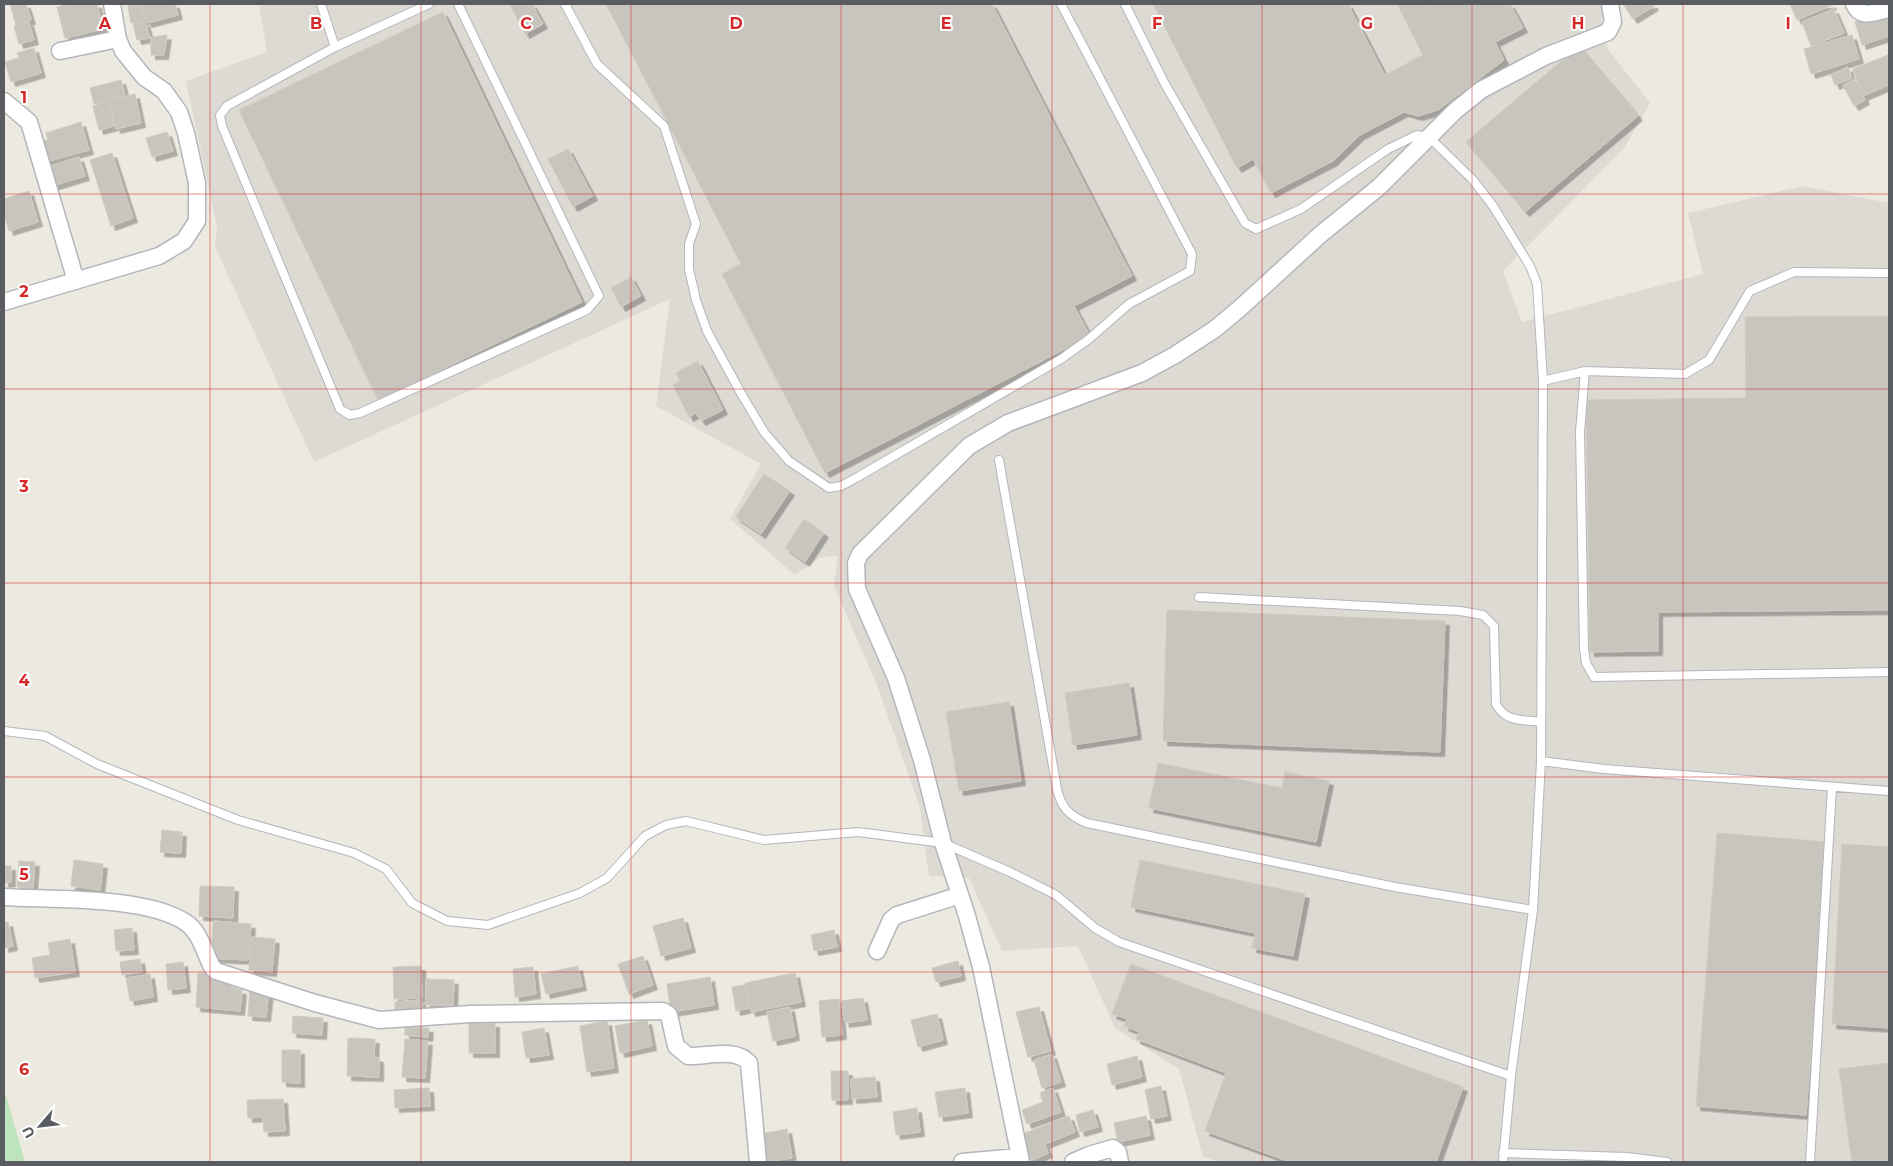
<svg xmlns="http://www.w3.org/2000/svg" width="1893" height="1166" viewBox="0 0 1893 1166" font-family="Montserrat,sans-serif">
<defs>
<filter id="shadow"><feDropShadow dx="4.5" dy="4.5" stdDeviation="0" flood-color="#0004"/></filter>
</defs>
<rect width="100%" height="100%" fill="#ece9e0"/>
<path fill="#dddad4" d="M259,4h1347l1,3 -6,13 7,29 42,54 -26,45 -121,123 19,51 181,-48 -15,-61 115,-27 86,17v959h-668l-18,-5 -24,-88 -64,-41 -37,-82 -76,5 -33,-73 -40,-2 -9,-68 -43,-123 -43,-99 4,-31 -19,3 -24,17 -65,-56 31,-55 -105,-58 14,-107 -356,163 -99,-215 2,-20 -31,-146 81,-29z"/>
<path fill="#bde4bb" d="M4,1089l21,73h-21z"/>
<path fill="#c8c5bf" stroke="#d0cabe" filter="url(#shadow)" d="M10,4h16l5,16 -15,5z
M71,4h26l6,25 -38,9 -8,-31z
M140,4l5,16 -14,3 -3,-17z
M141,4h34l3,11 -31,8z
M510,4h22l11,20 -18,10z
M606,4h386l140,272 -58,30 16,30 -265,137 -103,-199 19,-10z
M1153,4h195l56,108 -44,23 -27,26 -62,32 -18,-34 -16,9z
M1397,4h26l31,59 41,-21 9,18 -66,50 -20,6 -14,-4 -19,-37 38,-20z
M1423,4h87l13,24 -69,35z
M1623,4h30l1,2 -21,13z
M1790,4h42v1l-35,15z
M1834,9l10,24 -33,13 -9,-24z
M443,12l139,290 -204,98 -139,-290z
M1888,12l1,24 -27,9 -7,-23z
M29,22l5,18 -15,4 -5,-18z
M145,22l5,16 -13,2 -4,-16z
M167,35l-3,20h-13v-18z
M1852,35l7,24 -48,15 -7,-25z
M1579,46l59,70 -113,96 -59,-70z
M34,48l7,25 -30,9 -6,-20 14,-4 -2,-5z
M1888,55l1,30 -26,11 -10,-27z
M1848,67l4,11 -17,7 -4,-10z
M1855,79l10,21 -11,6 -11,-21z
M121,80l4,15 -31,9 -4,-16z
M135,94l6,29 -25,6 -7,-28z
M108,102l6,24 -15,4 -6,-24z
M81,122l8,28 -44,12 -6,-20 9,-2 -2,-7z
M167,132l6,19 -21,6 -6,-19z
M568,149l25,47 -20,11 -25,-48z
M112,153l21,65 -22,8 -21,-66z
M79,157l6,19 -33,10 -5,-19z
M29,191l9,31 -29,9 -5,-17v-15z
M631,277l10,19 -20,11 -10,-19z
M1889,316v294l-231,2v39l-68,1 -4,-252 160,-2 -1,-81z
M698,361l25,49 -22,11 -5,-8 -7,4 -16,-32 7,-4 -4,-8z
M764,474l26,17 -29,43 -25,-17z
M804,519l20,14 -19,29 -20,-14z
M1167,610l278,11 -5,131 -277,-11z
M1129,683l8,52 -64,10 -8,-52z
M1009,702l12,79 -62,10 -13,-79z
M1158,763l124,25 3,-16 44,9 -13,61 -167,-34z
M162,830l20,2 -1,21 -21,-1z
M1717,833l110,9 -21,273 -110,-9z
M1842,844l47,3v181l-57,-4z
M74,860l29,4 -3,26 -29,-4z
M1140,860l165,34 -12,62 -41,-8 3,-15 -124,-26z
M19,861l16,1 -2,26 -16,-1z
M4,866h7v16l-7,1z
M200,886l34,1 -1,31 -34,-2z
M683,918l8,30 -30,8 -8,-30z
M213,921l38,3 -3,36 -37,-2z
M8,922l5,24 -9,2v-25z
M132,928l2,22 -18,1 -2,-21z
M834,930l3,17 -23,4 -3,-16z
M252,937l23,2 -3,33 -23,-2z
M70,939l5,33 -40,6 -3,-20 18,-3 -2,-12z
M643,956l10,29 -24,9 -11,-30z
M140,959l2,13 -20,3 -2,-13z
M958,961l3,15 -25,6 -4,-14z
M183,962l3,26 -18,2 -2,-26z
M1131,964l332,123 -27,75h-146l-85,-31 21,-58 -90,-34 3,-7 -15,-6 3,-7 -15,-5z
M421,966l1,32 -28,1 -1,-32z
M578,966l4,20 -36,8 -5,-20z
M533,967l3,27 -21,3 -2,-28z
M198,973l17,1 -1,8 18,2 -1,5 11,1 -2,21 -44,-4z
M795,973l6,29 -50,10 -6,-29z
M150,974l3,23 -23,4 -4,-23z
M710,977l4,28 -43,7 -4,-28z
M426,979l28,1 -1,25h-27z
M745,985l4,23 -13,3 -4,-24z
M250,988l19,2 -3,27 -18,-1z
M863,998l4,22 -22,3 -4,-22z
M839,999l3,36 -20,2 -3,-36z
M421,1000l1,9 -27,2v-9z
M790,1007l5,29 -22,5 -6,-29z
M1039,1007l12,44 -23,6 -12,-45z
M937,1014l6,26 -25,7 -7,-27z
M293,1016l30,2 -1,17 -30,-2z
M647,1020l5,26 -32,7 -5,-27z
M607,1021l7,47 -27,4 -7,-46z
M469,1023h26v30h-26z
M405,1027l24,1 -1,9 -23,-2z
M544,1028l5,27 -23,3 -4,-26z
M348,1038l27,1 -1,18 5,1v19l-32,-1z
M405,1039l23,2 -3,37 -23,-1z
M282,1050h18v33l-18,-1z
M1052,1054l9,28 -19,6 -8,-28z
M1137,1056l5,21 -30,8 -5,-21z
M1889,1063v99h-37l-13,-93z
M831,1071h17v29h-16z
M875,1077l2,20 -25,2 -1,-20z
M1161,1086l6,30 -16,3 -6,-29z
M429,1088l1,18 -35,2 -1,-18z
M965,1088l3,25 -29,4 -4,-25z
M1053,1088l8,24 -34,12 -5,-14 21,-8 -3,-9z
M283,1099l2,32 -21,1 -1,-15 -15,1 -1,-18z
M917,1108l3,24 -24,3 -3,-23z
M1093,1110l5,17 -18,5 -4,-17z
M1069,1116l6,16 -30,12 3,9 -18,8 -10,-26z
M1146,1116l4,19 -32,7 -4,-19z
M787,1129l5,29 -26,4 -5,-28z"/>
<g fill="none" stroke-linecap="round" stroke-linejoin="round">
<g stroke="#b3b6bb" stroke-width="10">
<path id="service" d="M321,4l14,43
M429,4l-94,43 -108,59 -7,9 2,11 118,283 10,6 10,-2 227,-103 12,-14 -141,-292
M565,4l32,60 67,62 32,98 -7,20v25l7,31 11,31 35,64 22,37 25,29 40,27 12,-2 15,-8 205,-119 28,-20 40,-35 61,-33 2,-17 -131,-250
M1125,4l40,80 80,139 11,6 45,-20 87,-60 29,-14 13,3 43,42 20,26 37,60 7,18 6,97 -2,380 63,8 285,22
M1585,371l100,3 24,-14 41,-69 44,-19 95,1
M1543,381l42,-10 -5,61 4,217 2,14 8,14 295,-5
M999,460l58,329c4,18 12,27 30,34l308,64 138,23
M1199,597l261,14 23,4 11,11 2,78c10,19 26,15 45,18
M4,731l41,5 52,28 141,56 116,33 32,16 26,34 35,18 41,4 92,-32 27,-15 38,-42 21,-11 20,-4 78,19 94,-8 85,11 67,29 46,23 39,33 24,14 392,134
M1503,1153l124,4 40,5
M1503,1162l8,-86 22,-166 8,-149
M1810,1162l22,-375"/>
</g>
<g stroke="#b3b6bb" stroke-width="19">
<path id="minor" d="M1854,4c7,16 20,8 35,5
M60,51l58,-12
M4,101l25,21 47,159
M4,302l155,-46 25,-15 13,-20v-38l-11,-50 -7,-21 -15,-21 -20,-14 -21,-26 -5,-12 -6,-35
M4,897c48,3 141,-1 181,25 14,8 20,31 27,45l4,4 99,32 64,17 92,-6 192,-3 6,4 7,31 12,10c18,1 48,-9 61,7l9,99
M877,951l14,-31 6,-5 63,-20
M962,1162l57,-5
M1021,1162l-40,-195 -14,-51 -24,-73 -21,-83 -26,-82 -39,-89 -1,-26 4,-9 109,-108 39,-23 134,-50 33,-18 40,-26 24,-20 82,-75 58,-47 76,-76 26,-21 65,-34 62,-24 5,-10 -3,-18
M1073,1162l16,-7 24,-7 5,4 2,10"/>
</g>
<use href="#service" stroke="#fff" stroke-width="8"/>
<use href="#minor" stroke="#fff" stroke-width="16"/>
</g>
<path fill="none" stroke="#d62828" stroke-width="1" stroke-opacity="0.55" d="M210,4v1158M421,4v1158M631,4v1158M841,4v1158M1052,4v1158M1262,4v1158M1472,4v1158M1683,4v1158M4,194h1885M4,389h1885M4,583h1885M4,777h1885M4,972h1885"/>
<g font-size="16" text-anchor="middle" font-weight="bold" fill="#d62828" stroke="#fff" stroke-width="4" stroke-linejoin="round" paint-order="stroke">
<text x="105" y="29">A</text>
<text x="316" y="29">B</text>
<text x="526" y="29">C</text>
<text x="736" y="29">D</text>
<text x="946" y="29">E</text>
<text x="1157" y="29">F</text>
<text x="1367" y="29">G</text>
<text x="1578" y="29">H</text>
<text x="1788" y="29">I</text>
<text x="24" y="103">1</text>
<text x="24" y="297">2</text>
<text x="24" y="492">3</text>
<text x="24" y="686">4</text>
<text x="24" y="880">5</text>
<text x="24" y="1075">6</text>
</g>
<rect width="1893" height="1166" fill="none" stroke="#595c61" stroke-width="10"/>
<g transform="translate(40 1126) rotate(242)" stroke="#ffffff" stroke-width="4" paint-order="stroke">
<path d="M0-4L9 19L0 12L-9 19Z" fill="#595c61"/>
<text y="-8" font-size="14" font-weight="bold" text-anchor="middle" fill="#595c61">U</text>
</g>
</svg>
